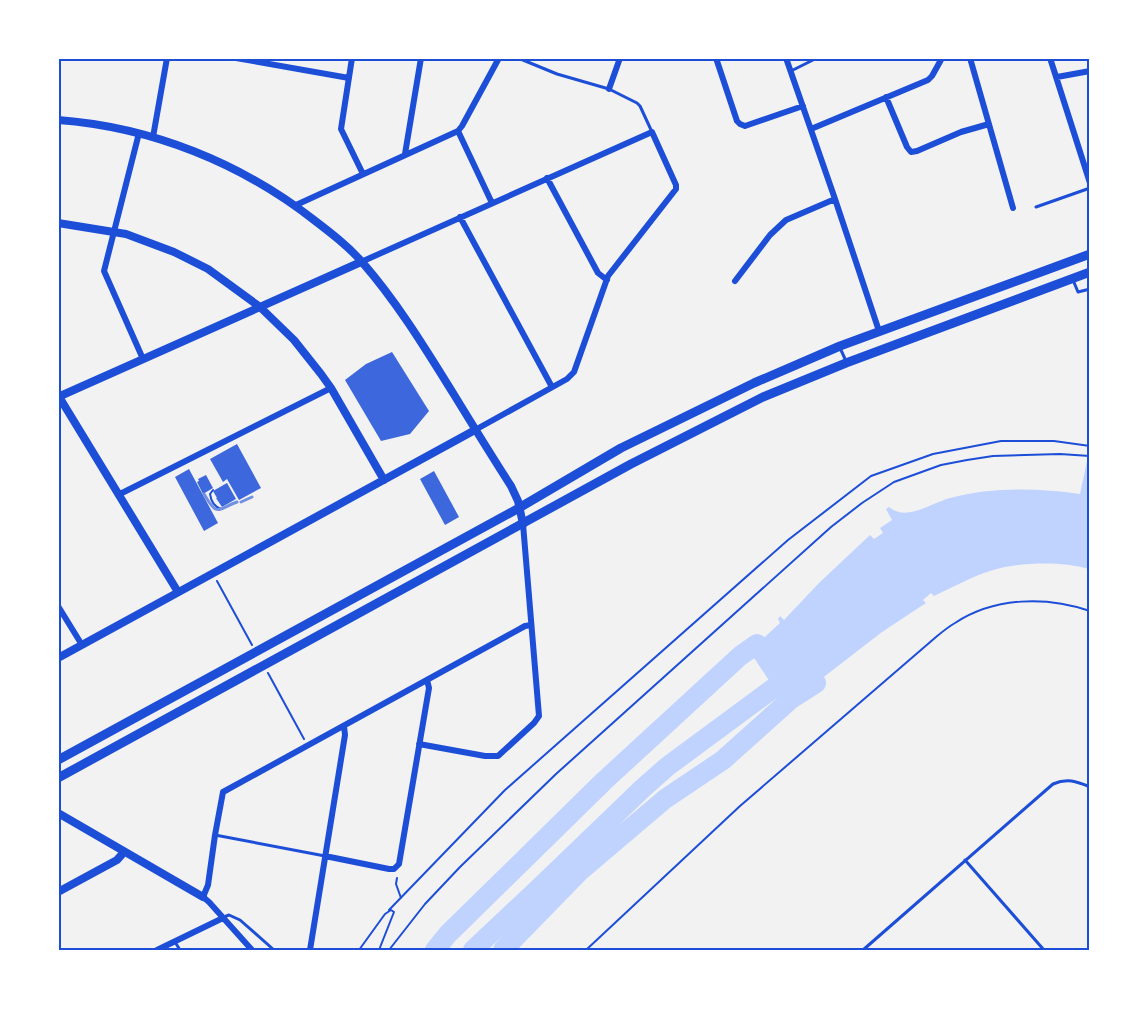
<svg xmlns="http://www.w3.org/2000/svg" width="1148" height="1009" viewBox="0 0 1148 1009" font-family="Lato,sans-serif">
<rect width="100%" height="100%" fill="#f2f2f2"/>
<path fill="#bfd3fe" d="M1089,452v117c-27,-8 -68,-7 -96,1 -20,6 -40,17 -59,26l-3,-3 -8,7 3,3 -44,29 -66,51 -38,-7 -21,-32 23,-21 -2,-4 2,-3 4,4 35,-37 51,-48 4,4 9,-6 -3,-5 12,-8 -6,-11 3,-2c18,15 42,-4 61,-9 42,-11 88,-10 130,-4z"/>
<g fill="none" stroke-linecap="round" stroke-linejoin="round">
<path stroke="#bfd3fe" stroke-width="20" d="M435,950l13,-16 156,-153 136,-125 17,-12 21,32 38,7
M473,950l66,-62 104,-100 25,-22 126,-93 12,-11
M503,950l76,-78 86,-73 58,-39 68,-61 25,-16"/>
</g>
<path fill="#3d67dc" d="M392,352l37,59 -19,23 -29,7 -36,-61 21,-16z
M237,444l24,44 -22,12 -12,-21 -4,3 -13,-23z
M189,469l29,54 -14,8 -29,-54z
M434,471l25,46 -14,8 -25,-46z
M206,475l7,13 -10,6 -6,-12 2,-1 -1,-2z
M227,483l9,16 -14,8 -6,-9h1l-4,-7z"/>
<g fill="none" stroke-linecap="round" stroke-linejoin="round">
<path stroke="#1d4ed8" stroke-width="2" d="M213,490l-3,4c1,7 5,13 11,15
M217,581l35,64
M268,673l36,66
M397,878l-1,6 5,14
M389,910l116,-120 283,-250 83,-64 62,-22 68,-13h53l36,5
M359,950l26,-36 6,-4 3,2 -15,38
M389,950l36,-46 35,-37 96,-93 275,-247 31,-24 32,-21 47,-17 26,-5 26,-4 67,-2 30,2
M586,950l154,-144 196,-169c6,-5 12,-10 19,-14 40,-26 91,-27 135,-12"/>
<path stroke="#1d4ed8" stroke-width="3" d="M518,58l39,16 52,15 28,14 3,3 12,26
M791,71l26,-13
M1036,207l54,-19
M1073,280l5,12 12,-3
M840,348l6,13
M215,835l110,21
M965,860l79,90
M224,917l5,-2 11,5 34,30
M175,942l5,8
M863,950l190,-166c14,-6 23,-3 37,3"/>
<path stroke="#1d4ed8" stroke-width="6" d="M236,58l113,20
M352,58l-11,71 22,45
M716,58l21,63 3,3 5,2 58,-20
M786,58l49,141 44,132
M970,58l43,150
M1050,58l40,125
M1057,77l33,-6
M609,89l11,-31
M886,97l21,50 4,5 6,-1 44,-19 28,-8
M811,129l117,-49 4,-4 10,-18
M458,131l34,72
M139,133l-35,138 39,88
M153,137l14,-79
M405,154l16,-96
M547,178l51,95 9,7
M296,205l162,-74 4,-5 37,-68
M460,217l92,170
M361,262l291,-130 24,53v4l-68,87 -34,96 -7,7 -92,51
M735,281l35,-46 16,-15 49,-21
M118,495l213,-107
M58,606l24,39
M419,744l66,12h13l36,-33 5,-7 -16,-192
M325,856l64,13h5l5,-5 30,-176 -2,-8
M157,950l66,-32
M252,950l-43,-48 -6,-5 5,-12 7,-50 8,-43 302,-166 6,-1
M310,950l35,-215 -1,-9"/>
<path stroke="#1d4ed8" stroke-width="8" d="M58,120c94,7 183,43 256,100 17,13 34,26 48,42 35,40 63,86 91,131 19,31 38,62 58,93l7,15 5,23
M58,223l68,11 48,18 34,17 52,38 34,33 27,34 10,14 53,92
M58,395l120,197
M58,397l303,-135
M58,658l417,-228
M58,813l145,84
M58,892l59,-32 7,-8"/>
<path stroke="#1d4ed8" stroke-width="9" d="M58,760l461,-252 102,-60 133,-65 86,-37 250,-92
M58,778l573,-314 132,-67 83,-34 244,-91"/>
<path stroke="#7290e2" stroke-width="3" d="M204,494c14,24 13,15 33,8
M241,502l11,-5"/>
</g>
<rect width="1148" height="1009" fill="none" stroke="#ffffff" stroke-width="120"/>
<rect x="60" y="60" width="1028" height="889" fill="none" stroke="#1d4ed8" stroke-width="2"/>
</svg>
